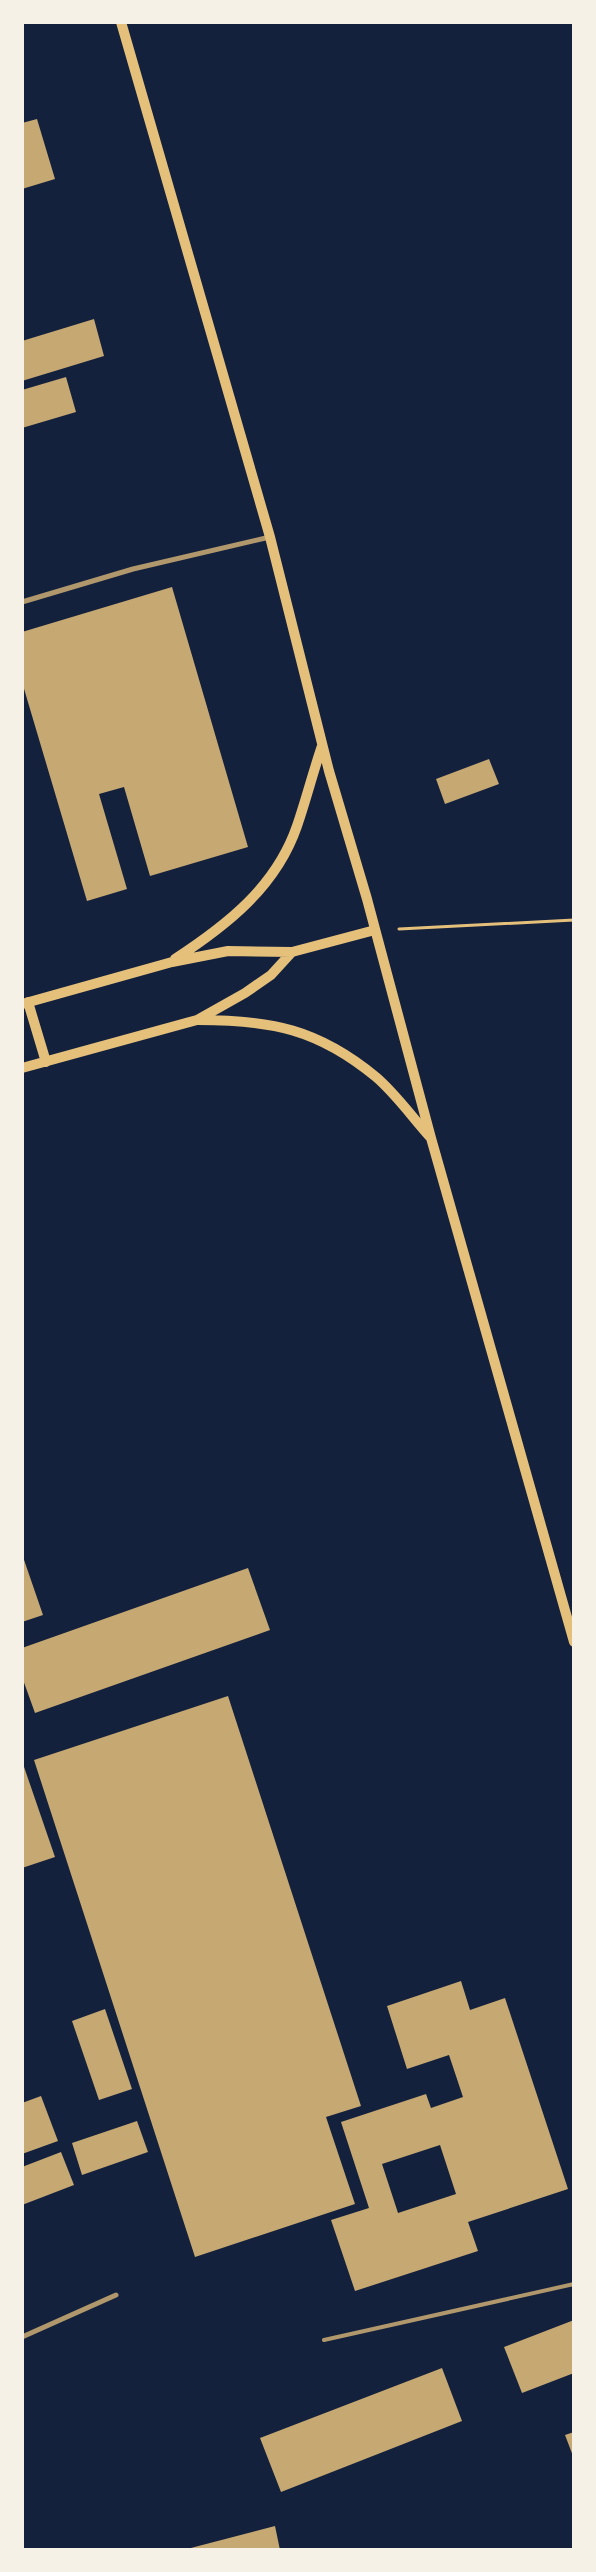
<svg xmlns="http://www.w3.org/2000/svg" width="596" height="2572" viewBox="0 0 596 2572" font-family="Mulish,sans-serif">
<rect width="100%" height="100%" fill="#14213d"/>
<path fill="#c6a872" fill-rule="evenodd" d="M37,119l18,60 -33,10v-66z
M94,319l10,37 -82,25v-40z
M66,377l10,35 -54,16v-38z
M172,587l76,260 -98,29 -26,-89 -25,7 28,95 -40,12 -65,-219v-50z
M489,759l10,25 -54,20 -9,-25z
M22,1554l21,61 -21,7z
M248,1568l22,62 -235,83 -13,-36v-29z
M228,1696l133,410 -35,11 29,87 -160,53 -161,-497z
M22,1761l33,96 -33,11z
M461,1981l9,29 35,-12 63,191 -100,33 10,29 -123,40 -24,-71 38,-12 -28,-86 85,-28 5,14 32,-11 -14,-42 -42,14 -20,-63zM440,2145l16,49 -58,19 -16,-49z
M105,2009l27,80 -33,11 -27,-79z
M41,2096l17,45 -36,13v-51z
M137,2121l11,31 -66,23 -10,-32z
M61,2152l13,33 -52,20v-38z
M574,2320v53l-52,20 -18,-46z
M442,2368l20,53 -181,71 -21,-54z
M574,2432v24h-1l-8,-21z
M275,2526l5,24h-93v-1z"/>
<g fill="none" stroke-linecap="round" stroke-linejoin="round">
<path stroke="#e5c07b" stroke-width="3" d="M399,929l175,-9"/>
<path stroke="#b1986c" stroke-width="4" d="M324,2340l250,-56"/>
<path stroke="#b1986c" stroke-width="5" d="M22,602l111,-33 137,-32
M22,2337l94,-42"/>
<path stroke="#e5c07b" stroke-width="10" d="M121,22l149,515 59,234 38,128 64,239 143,504
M175,959c52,-34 101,-72 122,-133 9,-26 16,-54 25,-80
M28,1002l18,60
M22,1004l150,-42 56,-11 64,1 83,-22
M198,1020c73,0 120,9 178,57 20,17 36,40 54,60
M22,1068l175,-48 48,-27 26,-18 21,-23"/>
</g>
<rect width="596" height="2572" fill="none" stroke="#f6f1e7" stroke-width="48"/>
</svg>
